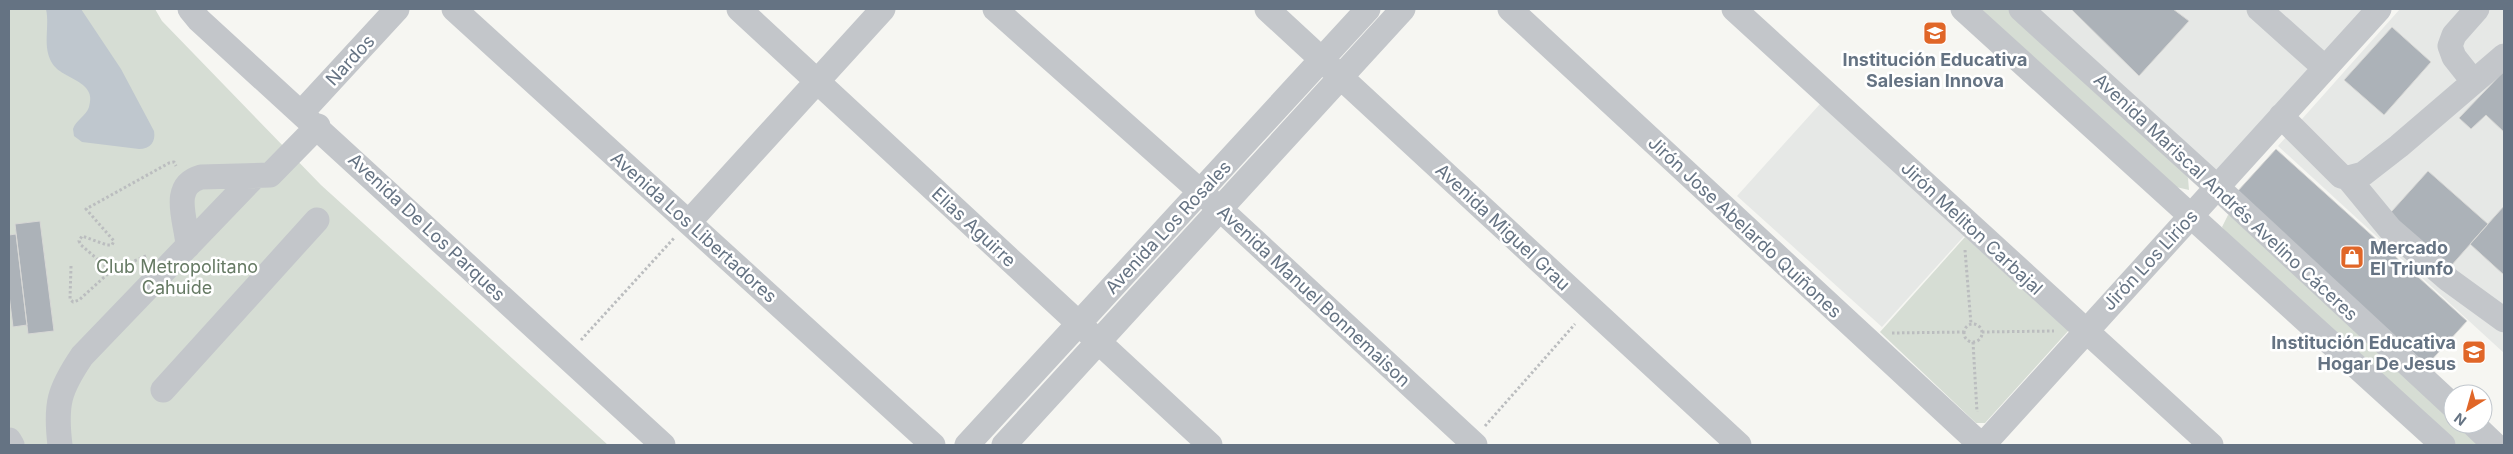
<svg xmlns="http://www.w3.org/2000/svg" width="2513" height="454" viewBox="0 0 2513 454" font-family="Inter,sans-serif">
<rect width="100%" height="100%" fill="#f6f6f2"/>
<path fill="#e6e8e6" d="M2032,9h354l-158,176z
M2400,9h104v344l-226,-207z
M1820,104l145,131 -83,92 -145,-131z"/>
<path fill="#d6ddd4" d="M9,9h146l7,12 159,164 287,260h-599z
M1978,9h31l166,150 13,19 1,12 -13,-3z
M2228,215l12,2 213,197v10h11l23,21h-36l-220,-204 -9,-14z
M1965,237l104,93 -84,93h-9l-96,-91z"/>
<path fill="#bfc7ce" d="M46,9h35l40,60 33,62c2,11 -4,18 -15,18l-57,-7 -8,-6 -1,-7c3,-9 13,-13 16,-22 9,-27 -27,-27 -37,-44 -10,-17 -2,-36 -6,-54z"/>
<path fill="#acb2b8" stroke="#d7d7d5" d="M2071,9h102l16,12 -50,55z
M2392,27l39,35 -47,53 -40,-35z
M2504,71v61l-18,-17 -15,14 -12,-11z
M2276,149l191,172 -40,44 -191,-172z
M2428,171l60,53 -45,51 -60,-54z
M2504,206v69l-34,-31z
M40,221l14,110 -26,3 -13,-110z
M16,234l11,91 -14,2 -4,-32v-60z"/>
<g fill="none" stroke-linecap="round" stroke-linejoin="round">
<path stroke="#bbbdbf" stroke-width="3" stroke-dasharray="2.5 2.5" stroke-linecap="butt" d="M1965,250l6,74
M146,256l-35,15 -30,-26 -2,-4 3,-5 25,9h5l2,-4 -28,-32 83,-46 5,-1 2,4
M71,266l-1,33 3,3 6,-2 32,-29
M1964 333a9 9 0 1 1 18 0a9 9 0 1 1-18 0Z
M1982,332l72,-1
M1892,333l72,-1
M581,340l94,-103
M1973,342l4,70
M1485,426l90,-102"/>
<path stroke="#c3c6ca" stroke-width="25" d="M190,9l9,11 464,425
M454,9l479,436
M739,9l471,436
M995,9l225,200 255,236
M1267,9l472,436
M1510,9l471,436
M1734,9l477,436
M1963,9l480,436
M2021,9l196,178 236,219
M2259,9l66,59
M2473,81l-19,-24 -4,-11 4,-11 23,-26
M302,112l95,-103
M2281,116l60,60 7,2 15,-4 36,-28 105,-90
M2348,178l42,51 59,51 55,40
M689,222l194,-213
M188,246c-1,-24 -19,-60 13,-69l69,-2 48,-49
M163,390l154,-170
M2473,424l22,21
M9,440l3,5
M60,445c-5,-41 -1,-55 22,-89l173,-180
M967,445l401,-436
M1004,445l399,-436
M1983,445l396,-436"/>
</g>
<defs>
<g id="school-square" transform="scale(1.25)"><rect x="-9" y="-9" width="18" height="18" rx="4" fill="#e06628" stroke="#fff"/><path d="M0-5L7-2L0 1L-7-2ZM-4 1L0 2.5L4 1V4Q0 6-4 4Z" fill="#fff"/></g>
<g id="shop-square" transform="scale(1.25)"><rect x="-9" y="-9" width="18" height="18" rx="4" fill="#e06628" stroke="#fff"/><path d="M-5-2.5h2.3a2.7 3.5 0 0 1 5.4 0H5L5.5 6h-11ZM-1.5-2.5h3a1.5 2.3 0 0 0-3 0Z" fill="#fff"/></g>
</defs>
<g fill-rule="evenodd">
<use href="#school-square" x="1935" y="33"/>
<use href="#shop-square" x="2352" y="257"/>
<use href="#school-square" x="2474" y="352"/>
</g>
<g text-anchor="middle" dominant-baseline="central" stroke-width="5" stroke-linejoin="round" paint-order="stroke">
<g font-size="18" font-weight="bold" fill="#657383" stroke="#fff">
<text x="1935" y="59">Institución Educativa<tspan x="1935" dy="21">Salesian Innova</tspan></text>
<text x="2370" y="247" text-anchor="start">Mercado<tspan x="2370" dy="21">El Triunfo</tspan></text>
<text x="2456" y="342" text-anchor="end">Institución Educativa<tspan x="2456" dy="21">Hogar De Jesus</tspan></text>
</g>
<g font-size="18" fill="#657383" stroke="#fff">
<text transform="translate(350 60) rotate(-47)">Nardos</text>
<text transform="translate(2226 197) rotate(43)">Avenida Mariscal Andrés Avelino Cáceres</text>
<text transform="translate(427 227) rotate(43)">Avenida De Los Parques</text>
<text transform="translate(694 227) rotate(42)">Avenida Los Libertadores</text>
<text transform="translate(974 227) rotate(43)">Elias Aguirre</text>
<text transform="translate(1168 227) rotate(-47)">Avenida Los Rosales</text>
<text transform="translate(1503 227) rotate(43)">Avenida Miguel Grau</text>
<text transform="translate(1745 227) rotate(43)">Jirón Jose Abelardo Quiñones</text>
<text transform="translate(1972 228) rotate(43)">Jirón Meliton Carbajal</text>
<text transform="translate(2150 260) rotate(-47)">Jirón Los Lirios</text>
<text transform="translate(1314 296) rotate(43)">Avenida Manuel Bonnemaison</text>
</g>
<g font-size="18" fill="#667a64" stroke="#fff">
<text x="177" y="266">Club Metropolitano<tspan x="177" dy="21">Cahuide</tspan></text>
</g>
</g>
<rect width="2513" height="454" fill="none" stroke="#657383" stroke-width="20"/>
<g transform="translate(2468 409) rotate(217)"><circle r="24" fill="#ffffff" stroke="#c1c7cd"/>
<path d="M0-4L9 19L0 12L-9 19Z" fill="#e06628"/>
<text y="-8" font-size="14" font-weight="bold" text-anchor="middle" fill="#657383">N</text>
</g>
</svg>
